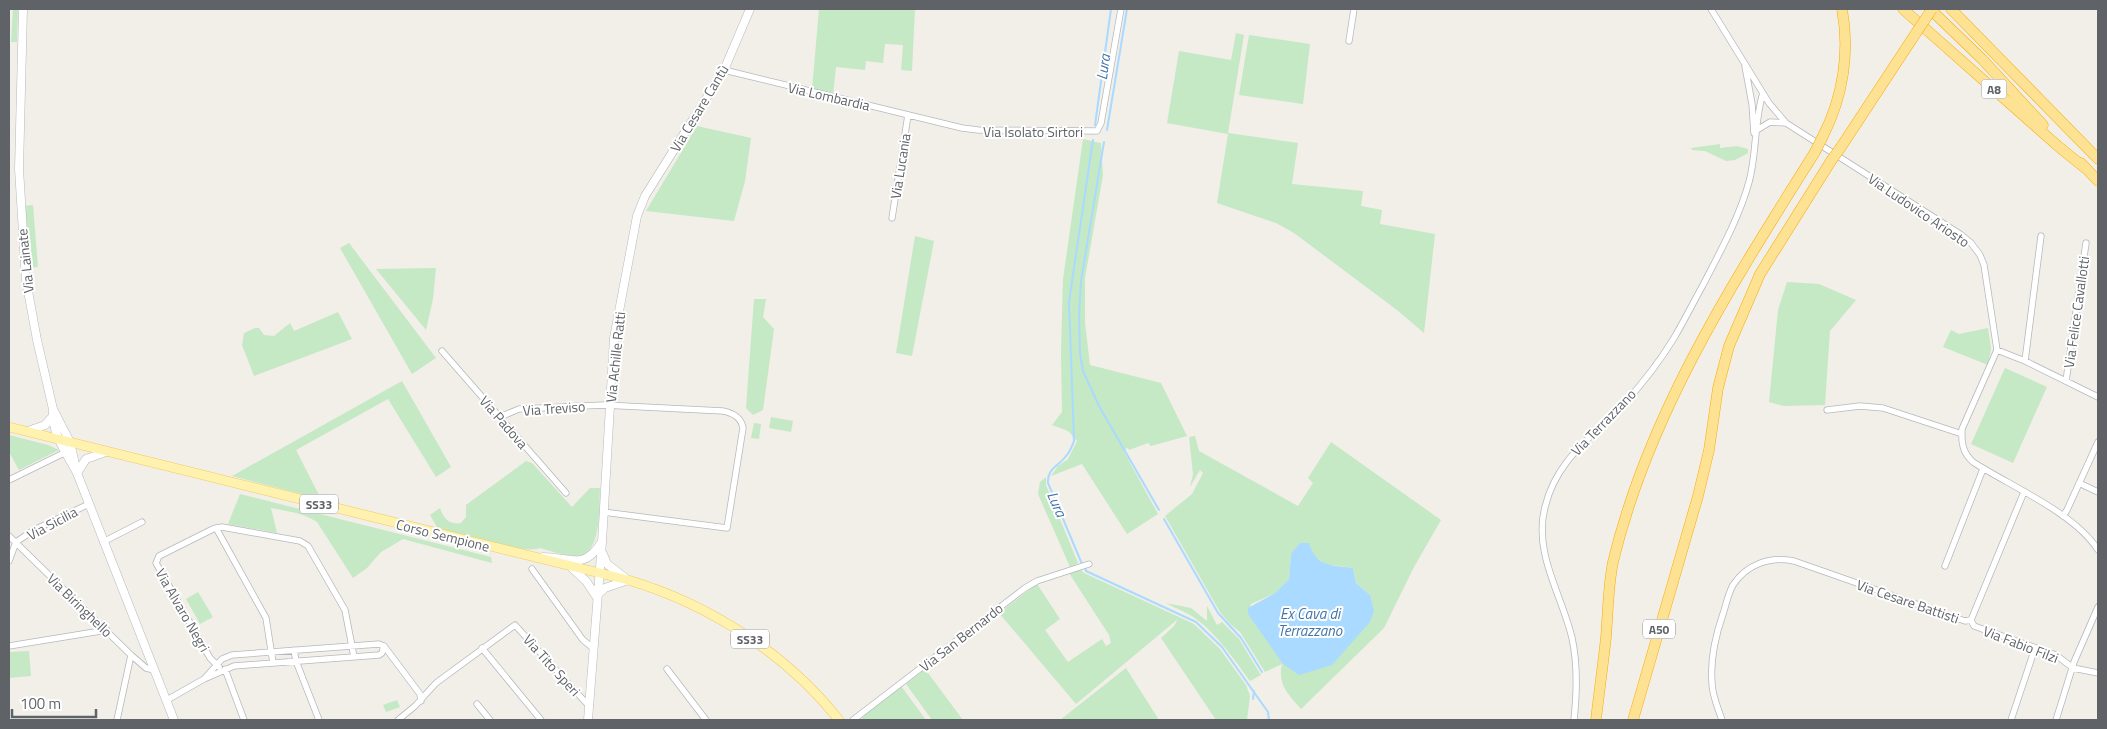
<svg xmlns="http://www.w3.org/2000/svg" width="2107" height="729" viewBox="0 0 2107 729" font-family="'Titillium Web',sans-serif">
<rect width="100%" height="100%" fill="#f1efe8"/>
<path fill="#c5e8c5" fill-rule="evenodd" d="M13,9h5l-1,33h-6z
M819,9h96l-3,62 -11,-1 2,-25 -18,-1 -2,19 -17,-2 -1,9 -29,-3 -3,28 -21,-5z
M1236,33l8,2 -16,98 70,10 -6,41 71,7 -2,15 21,4 -2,14 55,10 -11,99 -27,-23 -103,-77 -18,-10 -59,-20 11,-69 -61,-11 12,-72 52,9z
M1249,35l61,9 -7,60 -64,-9z
M697,126l54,12 -6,43 -11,40 -88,-10z
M1083,139l18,4 2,32 -18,103v45l5,42 71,18 26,53 -36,10 -3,-3 -19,7 -1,-2 -5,2 35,64 -31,20 -45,-70 -31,12 7,-10 10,-7 9,-18 -9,-10 -16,-6 10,-13 -1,-59 2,-74z
M1720,144v4l17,-2 11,3v4l-13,7 -9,1 -21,-10 -13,-1 -1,-2z
M33,205l5,62 -9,1 -5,-62z
M915,236l19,5 -22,115 -16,-3z
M349,243l87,115 -24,16 -72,-126z
M436,268l-3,31 -7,31 -50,-61z
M1787,282l32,2 37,16 -26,31 -5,74 -41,1 -15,-4 9,-92z
M754,299h12l-3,18 11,12 -11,81 -10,5 -7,-7z
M338,312l14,27 -98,37 -12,-31 2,-12 11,-5h4l5,7 10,1 16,-13 4,8z
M1988,328l3,21 -3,16 -45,-18 8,-17 8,4z
M2005,368l42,19 -34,76 -42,-19z
M402,381l49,86 -15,10 -48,-78 -92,51 25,49 -89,-23z
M771,417l22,4 -2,11 -22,-4z
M754,423l7,1 -2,15 -8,-1z
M9,435l39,10 11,5 -40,20 -10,-18z
M1195,436l4,15 99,55 15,-23 -5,-5 23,-36 110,78 -27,47 -30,61 -83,81c-12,-14 -24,-24 -19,-45l-17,8 -25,-40 -11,-9 -9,-11 -55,-96 27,-22 11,-21 -3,-3 -10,17 3,-13 -4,-37zM1291,554h21l13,10 28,4 3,15 14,12 -113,29 -9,-10 3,-10 24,-11 14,-14z
M526,461l6,2 40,44 18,-19h10c-1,17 2,66 -22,68 -12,1 -26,-5 -38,-8 -14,7 -84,-15 -102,-19l-8,-14 10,-7c4,11 9,17 21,15l5,-6v-12z
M1046,477v8l32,78 -8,4 -32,-73 2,-12z
M240,494l251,63 1,6 -89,-24 -22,13 -14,16 -14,10 -36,-56c-13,-9 -30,-11 -46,-14l6,25 -49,-9z
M1081,570l3,3 110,51 26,25 26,36 4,11 -3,24h-31l-55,-82 13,-12 4,-7 -102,85 -77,-91 38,-29 23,35 -15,11 23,32 34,-23 4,7 5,-3 -2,-8 -40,-62z
M198,592l15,25 -13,7 -14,-25z
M1166,603l25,5 16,13v-15l10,19 5,-3 17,17 22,36 -11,6c-15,-20 -30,-43 -50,-59 -9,-8 -23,-13 -34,-19z
M29,651l2,25 -22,2v-26z
M1126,668l33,52h-99z
M925,669l38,51h-31l-26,-36z
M901,686l25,34h-65l4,-6z
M397,700l3,7 -14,5 -3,-7z"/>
<path fill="#aadaff" d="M1300,543h9c7,24 23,22 44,25l3,15 14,12 4,16 -4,11 -38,43 -33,10 -16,-11 -35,-50v-6l27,-15 14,-14 2,-25z"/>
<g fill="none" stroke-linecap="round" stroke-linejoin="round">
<path stroke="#aadaff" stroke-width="2" d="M1095,125l16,-116
M1107,130l20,-121
M1104,142l-23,139 -2,35 1,38 3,17 16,35 60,104
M1164,519l54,94 23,25 21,34
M1082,564l-34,-81c-1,-15 11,-17 18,-27 4,-4 6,-10 8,-15l-5,-139 24,-162
M1085,568l1,3 110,51 26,25 46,65 1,8
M1253,699l1,-8"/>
<g stroke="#b5b8bc" stroke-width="7">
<path id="street" d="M1711,9l58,94 17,20 174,111 11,9 9,12 4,10 13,85 -35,79c-1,14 1,24 11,33 37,24 102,51 125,88
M1349,41l5,-32
M1745,66l7,38 2,29
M724,70l238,58 16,2 119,1 4,-8 20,-114
M1757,130l13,-8 16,1
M892,218l16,-103
M1997,350l28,11 73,36
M442,351l124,142
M2025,361l16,-125
M2066,381l20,-138
M1827,410l33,-4 23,2 79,26
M500,417l19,-8 85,-4 119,6c10,2 18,6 20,17l-16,100 -124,-16
M9,480l57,-28
M2079,483l19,9
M2063,516l4,-6 31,-68
M216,528l50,90 7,45
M9,536l122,119 15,13 8,2
M103,542l39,-20
M9,561l7,-19 18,-12 55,-26
M1945,566l38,-97
M532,569l51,71 10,8
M1971,620l53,-128
M1971,620l3,6 82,29 17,13
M9,646l98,-16
M384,646l36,48 1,7
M482,648l59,72
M294,650l2,11 23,59
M219,667l-9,-9 -54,-95 3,-7 54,-27 9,-2 78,14 8,5 37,64 9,47
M2073,668l25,5
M225,669l19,51
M667,669l39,51
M167,700l37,-21 30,-13 145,-11 3,-2 2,-7 -5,-2 -147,11 -10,4 -18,20
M477,704l13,16
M117,720l14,-65
M398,720l17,-14 21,-23 79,-58 74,81
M853,720l172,-132 12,-7 52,-17
M1574,720c3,-28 4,-55 -2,-82 -10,-43 -39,-85 -27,-131 12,-49 47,-69 79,-103 18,-20 36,-43 50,-66 10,-17 19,-35 29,-53 17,-33 36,-67 46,-103 8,-29 5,-61 14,-89
M1722,720c-4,-12 -10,-25 -10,-37 -2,-24 3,-46 11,-69 3,-9 5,-20 10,-29 14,-21 37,-29 61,-24l171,60 6,-1
M2011,720l24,-72
M2056,720l18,-58 24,-55"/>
</g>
<g stroke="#b6babf" stroke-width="9">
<path id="secondary" d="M23,9l-4,160 7,111 11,60 16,69 17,33 7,31
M53,411c-1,24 13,41 24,62l97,247
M28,431l17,-6 8,-9
M77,473l9,-14 20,-7
M603,554l4,10 21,16
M543,557c28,0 40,14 58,-14
M571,567l15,14 10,15
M596,596l9,-8 23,-8
M588,720l14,-178 12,-204 23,-122 8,-20 79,-126 26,-61"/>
</g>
<g stroke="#f2c960" stroke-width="10">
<path id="primary" d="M9,427l619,153c81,24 159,74 211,140"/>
</g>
<g stroke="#f9ab00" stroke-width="11">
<path id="highway" d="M1903,9l156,138 26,21
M1930,9l52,50 61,66
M1951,9l147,150
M1823,136c20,-39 27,-84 19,-127
M1841,147l75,-114
M2081,163l17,18
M1596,720c3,-27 7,-55 10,-83 2,-25 2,-50 7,-75 36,-150 121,-281 202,-410
M1633,720l65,-224 11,-46 9,-62 11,-42 31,-72 71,-113"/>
</g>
<use href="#street" stroke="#fff" stroke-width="5.5"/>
<use href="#secondary" stroke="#fff" stroke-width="8"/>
<use href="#primary" stroke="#fff2af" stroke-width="9"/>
<use href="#highway" stroke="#fde293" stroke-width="10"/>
<g stroke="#f9ab00" stroke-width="11" stroke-linecap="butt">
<path id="highway-bridge" d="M1916,33l16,-24
M1815,152l8,-16
M1831,161l10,-14"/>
</g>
<use href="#highway-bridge" stroke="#fde293" stroke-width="10"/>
</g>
<g text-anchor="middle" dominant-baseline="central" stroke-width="4" stroke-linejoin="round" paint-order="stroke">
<g fill="#fff" stroke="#8f9295" stroke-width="1">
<rect x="1981.5" y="79.5" width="25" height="19" rx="4"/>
<rect x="300" y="494.5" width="38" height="19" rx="4"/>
<rect x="1643" y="619.5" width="32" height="19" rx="4"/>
<rect x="731" y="629.5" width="38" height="19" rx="4"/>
</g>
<g font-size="12" font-weight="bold" fill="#5f6368">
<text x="1994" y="89">A8</text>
<text x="319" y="504">SS33</text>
<text x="1659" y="629">A50</text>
<text x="750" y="639">SS33</text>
</g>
<g font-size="14" fill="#5f6368" stroke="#fff">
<text transform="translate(829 96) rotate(13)">Via Lombardia</text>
<text transform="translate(699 108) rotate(-59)">Via Cesare Cantù</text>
<text x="1033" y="131">Via Isolato Sirtori</text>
<text transform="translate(900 166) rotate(-81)">Via Lucania</text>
<text transform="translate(1919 210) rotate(34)">Via Ludovico Ariosto</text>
<text transform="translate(25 261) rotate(-96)">Via Lainate</text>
<text transform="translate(2076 312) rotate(-82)">Via Felice Cavallotti</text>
<text transform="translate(615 357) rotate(-84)">Via Achille Ratti</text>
<text transform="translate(554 408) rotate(-4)">Via Treviso</text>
<text transform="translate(504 422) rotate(49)">Via Padova</text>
<text transform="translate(1603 422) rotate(-46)">Via Terrazzano</text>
<text transform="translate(52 523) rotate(-28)">Via Sicilia</text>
<text transform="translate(443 535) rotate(14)">Corso Sempione</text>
<text transform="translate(1908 601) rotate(19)">Via Cesare Battisti</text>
<text transform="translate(80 605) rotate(44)">Via Biringhello</text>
<text transform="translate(183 610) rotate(60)">Via Alvaro Negri</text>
<text transform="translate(961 637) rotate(-38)">Via San Bernardo</text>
<text transform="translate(2021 644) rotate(21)">Via Fabio Filzi</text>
<text transform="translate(552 665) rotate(48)">Via Tito Speri</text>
</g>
<g font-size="15" font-style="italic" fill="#4174aa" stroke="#fff">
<text transform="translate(1103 67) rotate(-82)">Lura</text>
<text transform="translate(1057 504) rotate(66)">Lura</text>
<text x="1310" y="613">Ex Cava di<tspan x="1310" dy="17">Terrazzano</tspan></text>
</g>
</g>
<rect width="2107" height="729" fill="none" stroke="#5f6368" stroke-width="20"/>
<path d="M12 709v8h84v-8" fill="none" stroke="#5f6368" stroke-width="2.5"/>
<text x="20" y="709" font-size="15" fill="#5f6368" stroke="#ffffff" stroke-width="4" paint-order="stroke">100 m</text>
</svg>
